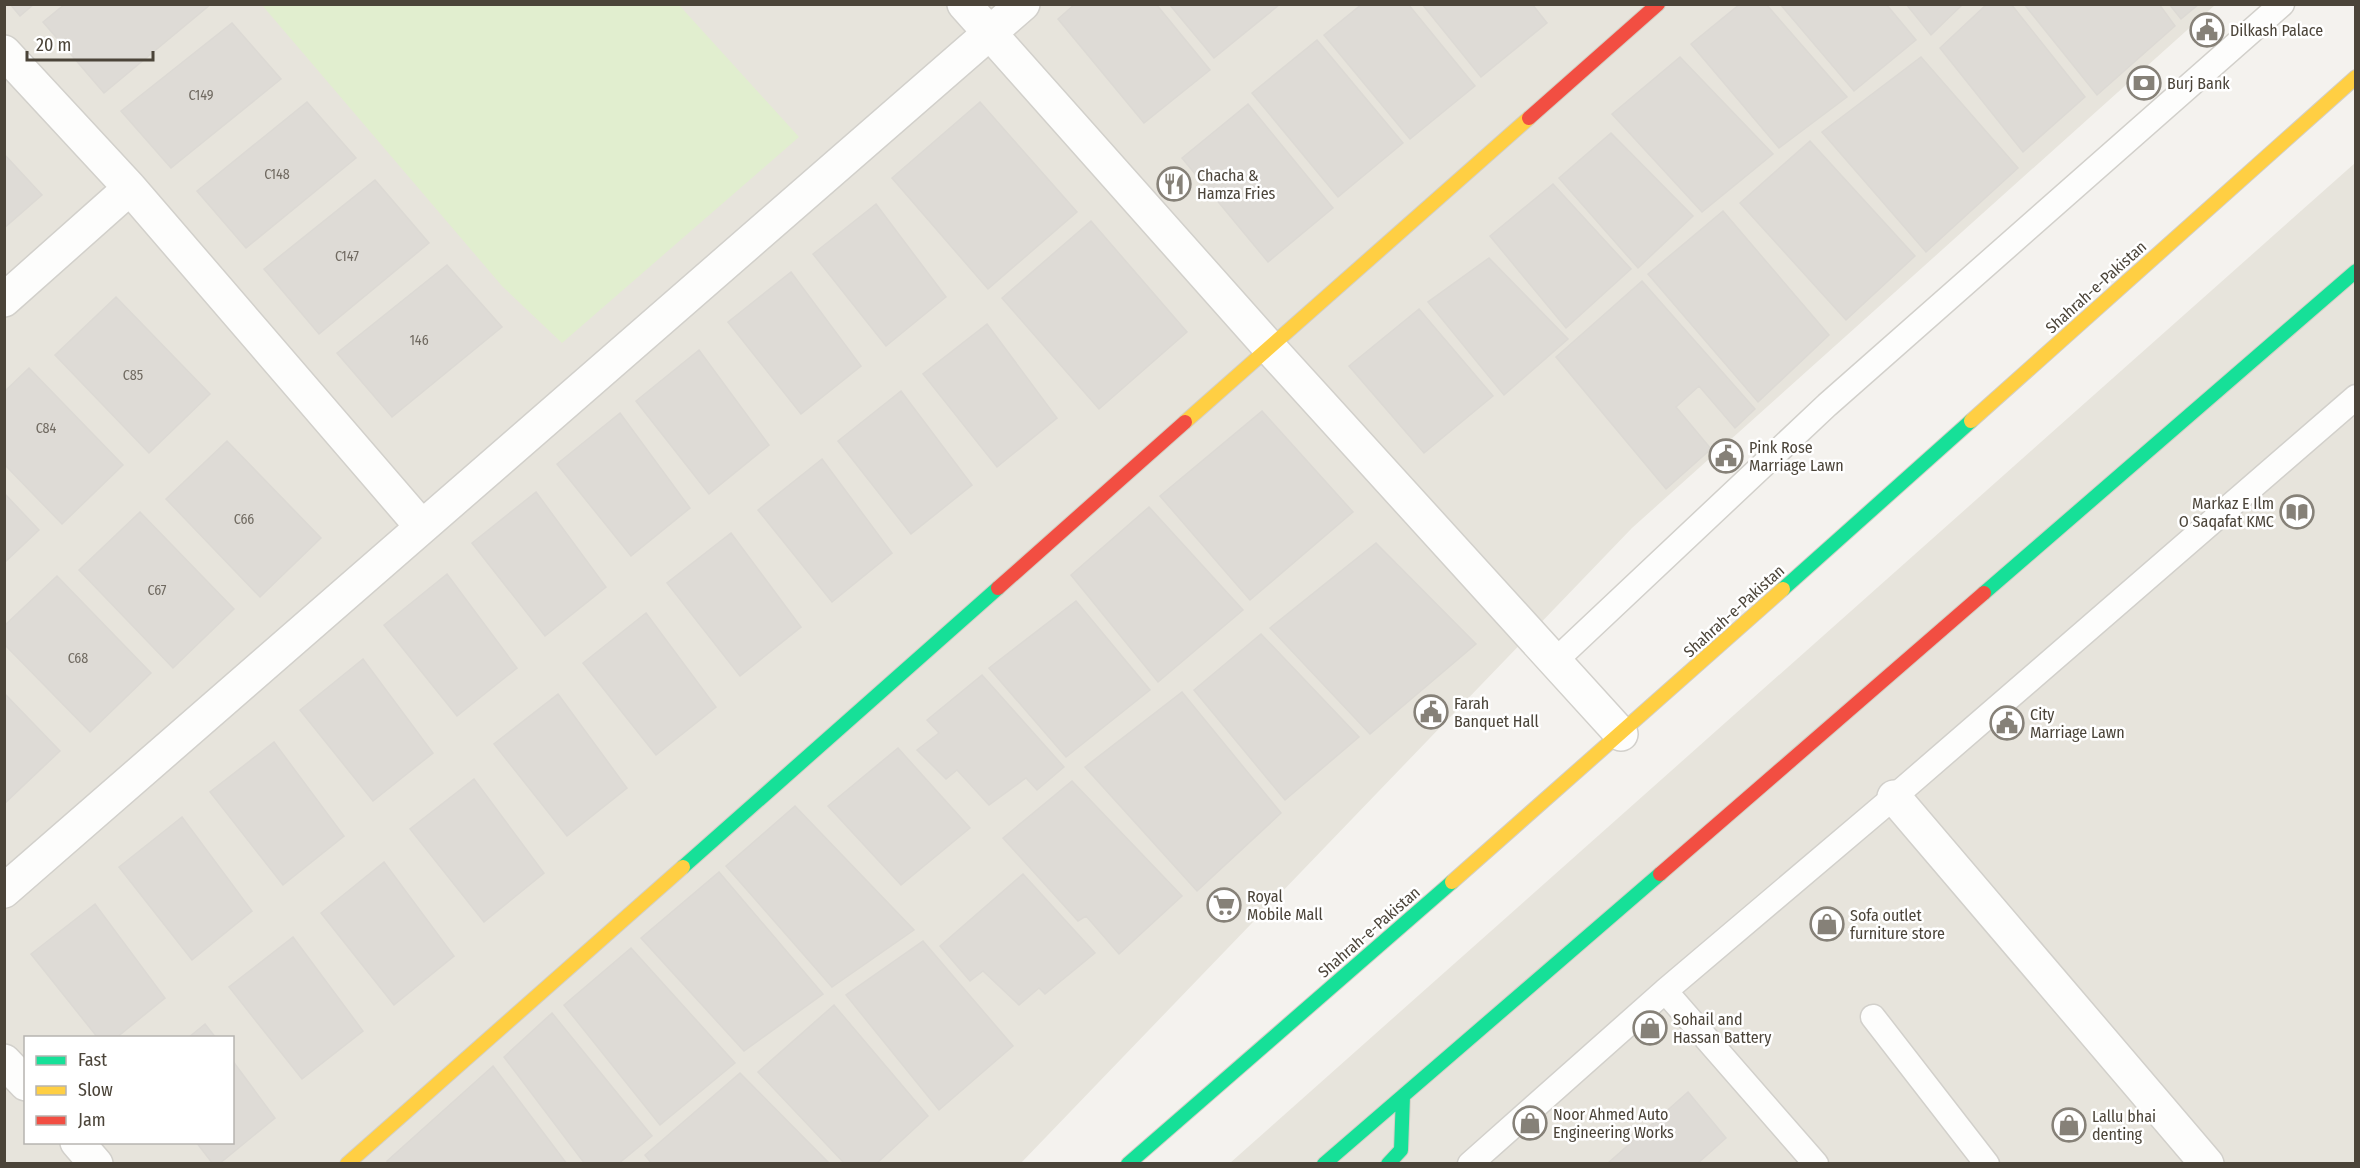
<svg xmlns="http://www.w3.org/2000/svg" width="2360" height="1168" viewBox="0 0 2360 1168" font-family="'Fira Sans Condensed',sans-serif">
<rect width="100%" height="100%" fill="#f4f2ee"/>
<path fill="#e7e4dc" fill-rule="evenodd" d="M5,5h2210l-583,523 -611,635 -1016,1zM26,1038h206v104h-206z
M2355,163v1000h-1125z"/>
<path fill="#e1eecf" d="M262,5h417l120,132 -237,206 -60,-57z"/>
<path fill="#dedbd6" stroke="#dcd9d4" stroke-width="1.5" d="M10,4h24l-14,12z
M65,4h146l-107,89 -61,-71z
M1075,4h81l54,66 -66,53 -86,-104z
M1169,4h110v1l-65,53z
M1362,4h46l67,82 -65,53 -86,-104z
M1422,4h110l15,19 -66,54z
M1740,4h26l81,93 -68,51 -88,-104z
M1780,4h106l30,36 -62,51z
M1906,4h57l-32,31z
M1987,4h24l74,93 -62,55 -83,-104z
M2024,4h135l16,22 -78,69z
M2169,4h30l-18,15z
M232,23l49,56 -110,89 -50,-57z
M1317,40l86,103 -65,54 -86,-104z
M1680,57l93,97 -71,58 -90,-98z
M1921,57l97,111 -92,84 -104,-120z
M307,102l49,56 -110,90 -49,-57z
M980,102l97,110 -89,77 -96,-111z
M1248,104l85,104 -65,54 -86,-104z
M1611,133l82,83 -55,52 -79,-90z
M1810,141l105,115 -69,64 -106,-117z
M4,154l38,41 -38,33z
M375,180l54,63 -110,91 -55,-65z
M1553,184l78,85 -65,59 -76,-92z
M876,204l70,93 -60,49 -73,-92z
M1723,211l106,124 -71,67 -110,-128z
M1091,221l96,111 -88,77 -97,-111z
M1489,258l79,81 -64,56 -76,-93z
M447,265l55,62 -110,90 -55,-64z
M791,272l70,94 -60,48 -73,-92z
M1642,281l113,128 -20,19 -36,-42 -23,21 35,42 -45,40 -110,-132z
M116,297l94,97 -61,59 -94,-98z
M1419,309l74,87 -69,57 -75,-87z
M987,324l70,94 -60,49 -74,-93z
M699,350l70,95 -60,49 -73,-93z
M29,368l94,97 -61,59 -58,-60v-72z
M901,391l71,94 -61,49 -73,-93z
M1262,411l91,101 -103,88 -90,-104z
M620,413l70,95 -59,48 -74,-92z
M227,441l94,97 -61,59 -94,-98z
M822,459l70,94 -60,49 -74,-92z
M536,492l70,95 -61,49 -73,-93z
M4,493l35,37 -35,33z
M1149,507l94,103 -85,72 -87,-107z
M140,512l94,97 -61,59 -94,-98z
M731,533l70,94 -61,49 -73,-93z
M1376,543l100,101 -106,90 -100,-106z
M447,574l70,94 -60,48 -73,-91z
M57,576l94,97 -61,59 -86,-88v-18z
M1076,601l74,89 -84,67 -77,-89z
M646,613l70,94 -60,48 -73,-92z
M1261,634l98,103 -74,63 -91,-110z
M363,659l70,94 -60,48 -73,-91z
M982,675l82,92 -27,23 -11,-12 -37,27 -32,-35 -11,9 -29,-29 22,-17 -12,-13z
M1182,692l99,121 -84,78 -112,-124z
M4,693l56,58 -56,53z
M558,694l69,94 -60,48 -73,-92z
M274,742l70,94 -61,49 -73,-93z
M898,748l72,80 -69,57 -73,-79z
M474,779l70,94 -60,49 -74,-93z
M1072,781l110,115 -63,58 -33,-38 -8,5 -75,-83z
M795,806l119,124 -82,57 -106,-121z
M182,817l70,94 -60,49 -73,-93z
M384,862l70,94 -60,49 -73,-92z
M719,872l104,122 -79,57 -103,-113z
M1023,874l72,79 -50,41 -6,-6 -20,17 -36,-34 -13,10 -30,-35z
M95,904l70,94 -49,40h-18l-67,-84z
M293,937l70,94 -61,48 -73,-92z
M923,941l90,105 -74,64 -93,-115z
M631,948l104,115 -75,62 -96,-120z
M834,1005l94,111 -52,48h-31l-87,-92z
M552,1013l100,123 -34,28h-33l-81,-107z
M205,1024l11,14h-28z
M232,1060l43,58 -56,46h-6l-17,-22h36z
M493,1066l74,98h-178l-2,-3z
M740,1073l90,91h-178l-7,-9z
M1688,1092l38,46 -29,26h-90z"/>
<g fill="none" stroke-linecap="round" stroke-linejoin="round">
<g stroke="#d2d0cb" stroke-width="27">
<path id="lane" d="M1555,661l272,-256 455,-401
M1665,991l151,173
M1873,1017l114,147
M1470,1164l195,-173 229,-194 462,-400"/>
</g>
<g stroke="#d2d0cb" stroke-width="36">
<path id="street" d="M964,4l305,343 352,387
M4,52l126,136 292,339
M4,300l126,-112
M1894,797l313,367
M4,891l1019,-887
M4,1061l22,23
M77,1142l19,22"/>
</g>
<g stroke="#d3cfc5" stroke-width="16">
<path id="fast" d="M1783,589l188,-168
M1984,593l372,-322
M683,867l315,-279
M1128,1164l324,-282
M1324,1164l336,-290
M1388,1164l13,-14 2,-54"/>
</g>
<g stroke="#d3cfc5" stroke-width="16">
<path id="slow" d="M1971,421l385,-344
M1185,422l344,-304
M1452,882l331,-293
M347,1164l336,-297"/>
</g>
<g stroke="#d3cfc5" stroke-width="16">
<path id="jam" d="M1529,118l129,-114
M998,588l187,-166
M1660,874l324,-281"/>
</g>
<use href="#lane" stroke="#fdfdfc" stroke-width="24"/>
<use href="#street" stroke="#fdfdfc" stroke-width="33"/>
<use href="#fast" stroke="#16e098" stroke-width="14"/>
<use href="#slow" stroke="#ffcf43" stroke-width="14"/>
<use href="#jam" stroke="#f24e42" stroke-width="14"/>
</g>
<defs>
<g id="civic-ring" transform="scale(1.725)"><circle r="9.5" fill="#fff" stroke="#868178" stroke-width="1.5"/><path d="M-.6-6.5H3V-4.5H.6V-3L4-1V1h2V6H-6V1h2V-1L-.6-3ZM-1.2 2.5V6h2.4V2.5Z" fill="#868178"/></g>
<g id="bank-ring" transform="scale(1.725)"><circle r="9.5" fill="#fff" stroke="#868178" stroke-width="1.5"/><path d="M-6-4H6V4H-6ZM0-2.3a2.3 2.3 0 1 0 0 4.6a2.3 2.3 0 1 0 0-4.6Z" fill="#868178"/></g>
<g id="restaurant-ring" transform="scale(1.725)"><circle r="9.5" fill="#fff" stroke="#868178" stroke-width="1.5"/><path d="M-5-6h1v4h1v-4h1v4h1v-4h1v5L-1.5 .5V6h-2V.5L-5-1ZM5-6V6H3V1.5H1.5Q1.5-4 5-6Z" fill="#868178"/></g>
<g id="library-ring" transform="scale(1.725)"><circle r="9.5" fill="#fff" stroke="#868178" stroke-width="1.5"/><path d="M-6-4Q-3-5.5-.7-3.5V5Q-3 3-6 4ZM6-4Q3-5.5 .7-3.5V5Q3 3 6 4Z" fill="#868178"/></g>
<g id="supermarket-ring" transform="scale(1.725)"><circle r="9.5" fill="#fff" stroke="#868178" stroke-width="1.5"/><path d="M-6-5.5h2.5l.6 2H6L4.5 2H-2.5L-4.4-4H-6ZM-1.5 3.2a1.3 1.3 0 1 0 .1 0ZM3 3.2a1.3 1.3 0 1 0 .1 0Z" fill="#868178"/></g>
<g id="shop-ring" transform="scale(1.725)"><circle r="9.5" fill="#fff" stroke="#868178" stroke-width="1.5"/><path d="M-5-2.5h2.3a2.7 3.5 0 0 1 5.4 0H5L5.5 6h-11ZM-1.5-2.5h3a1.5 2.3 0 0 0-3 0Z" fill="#868178"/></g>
</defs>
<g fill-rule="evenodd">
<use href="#civic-ring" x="2207" y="30"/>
<use href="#bank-ring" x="2144" y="83"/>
<use href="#restaurant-ring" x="1174" y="184"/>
<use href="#civic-ring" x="1726" y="456"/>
<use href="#library-ring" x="2297" y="512"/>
<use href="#civic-ring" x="1431" y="712"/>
<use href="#civic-ring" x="2007" y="723"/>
<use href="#supermarket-ring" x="1224" y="905"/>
<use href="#shop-ring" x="1827" y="924"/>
<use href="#shop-ring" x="1650" y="1028"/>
<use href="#shop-ring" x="1530" y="1123"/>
<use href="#shop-ring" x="2069" y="1125"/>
</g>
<g text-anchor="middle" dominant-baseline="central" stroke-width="5" stroke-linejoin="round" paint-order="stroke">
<g font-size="14" fill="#706a61">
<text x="201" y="95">C149</text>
<text x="277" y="174">C148</text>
<text x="347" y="256">C147</text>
<text x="419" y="340">146</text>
<text x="133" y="375">C85</text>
<text x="46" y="428">C84</text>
<text x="244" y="519">C66</text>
<text x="157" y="590">C67</text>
<text x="78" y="658">C68</text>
</g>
<g font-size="16" fill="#4b4439" stroke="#fff" text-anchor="start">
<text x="2230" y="30">Dilkash Palace</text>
<text x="2167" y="83">Burj Bank</text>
<text x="1197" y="175">Chacha &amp;<tspan x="1197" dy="18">Hamza Fries</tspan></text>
<text x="1749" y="447">Pink Rose<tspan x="1749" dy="18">Marriage Lawn</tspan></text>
<text x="2274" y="503" text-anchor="end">Markaz E Ilm<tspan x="2274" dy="18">O Saqafat KMC</tspan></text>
<text x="1454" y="703">Farah<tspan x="1454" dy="18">Banquet Hall</tspan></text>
<text x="2030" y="714">City<tspan x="2030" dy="18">Marriage Lawn</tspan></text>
<text x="1247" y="896">Royal<tspan x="1247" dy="18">Mobile Mall</tspan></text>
<text x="1850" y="915">Sofa outlet<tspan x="1850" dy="18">furniture store</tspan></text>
<text x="1673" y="1019">Sohail and<tspan x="1673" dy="18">Hassan Battery</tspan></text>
<text x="1553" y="1114">Noor Ahmed Auto<tspan x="1553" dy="18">Engineering Works</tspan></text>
<text x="2092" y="1116">Lallu bhai<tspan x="2092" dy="18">denting</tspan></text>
</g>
<g font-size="16" fill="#4b4439" stroke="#fff">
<text transform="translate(2096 287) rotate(-42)">Shahrah-e-Pakistan</text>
<text transform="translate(1734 611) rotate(-42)">Shahrah-e-Pakistan</text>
<text transform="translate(1369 932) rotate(-41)">Shahrah-e-Pakistan</text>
</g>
</g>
<rect width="2360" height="1168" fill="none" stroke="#4b4439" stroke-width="12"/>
<rect x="24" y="1036" width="210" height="108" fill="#ffffff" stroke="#b7b4b0" stroke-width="1.5"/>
<rect x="36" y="1056" width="30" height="9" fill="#16e098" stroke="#b7b4b0" stroke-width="1.5"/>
<text x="78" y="1066" font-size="18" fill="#4b4439">Fast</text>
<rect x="36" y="1086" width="30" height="9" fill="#ffcf43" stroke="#b7b4b0" stroke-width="1.5"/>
<text x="78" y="1096" font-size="18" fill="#4b4439">Slow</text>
<rect x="36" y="1116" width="30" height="9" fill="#f24e42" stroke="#b7b4b0" stroke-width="1.5"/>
<text x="78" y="1126" font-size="18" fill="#4b4439">Jam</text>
<path d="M27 51v9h126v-9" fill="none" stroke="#4b4439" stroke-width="3"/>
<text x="36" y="51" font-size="18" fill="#4b4439" stroke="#ffffff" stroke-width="4.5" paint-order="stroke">20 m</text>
</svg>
